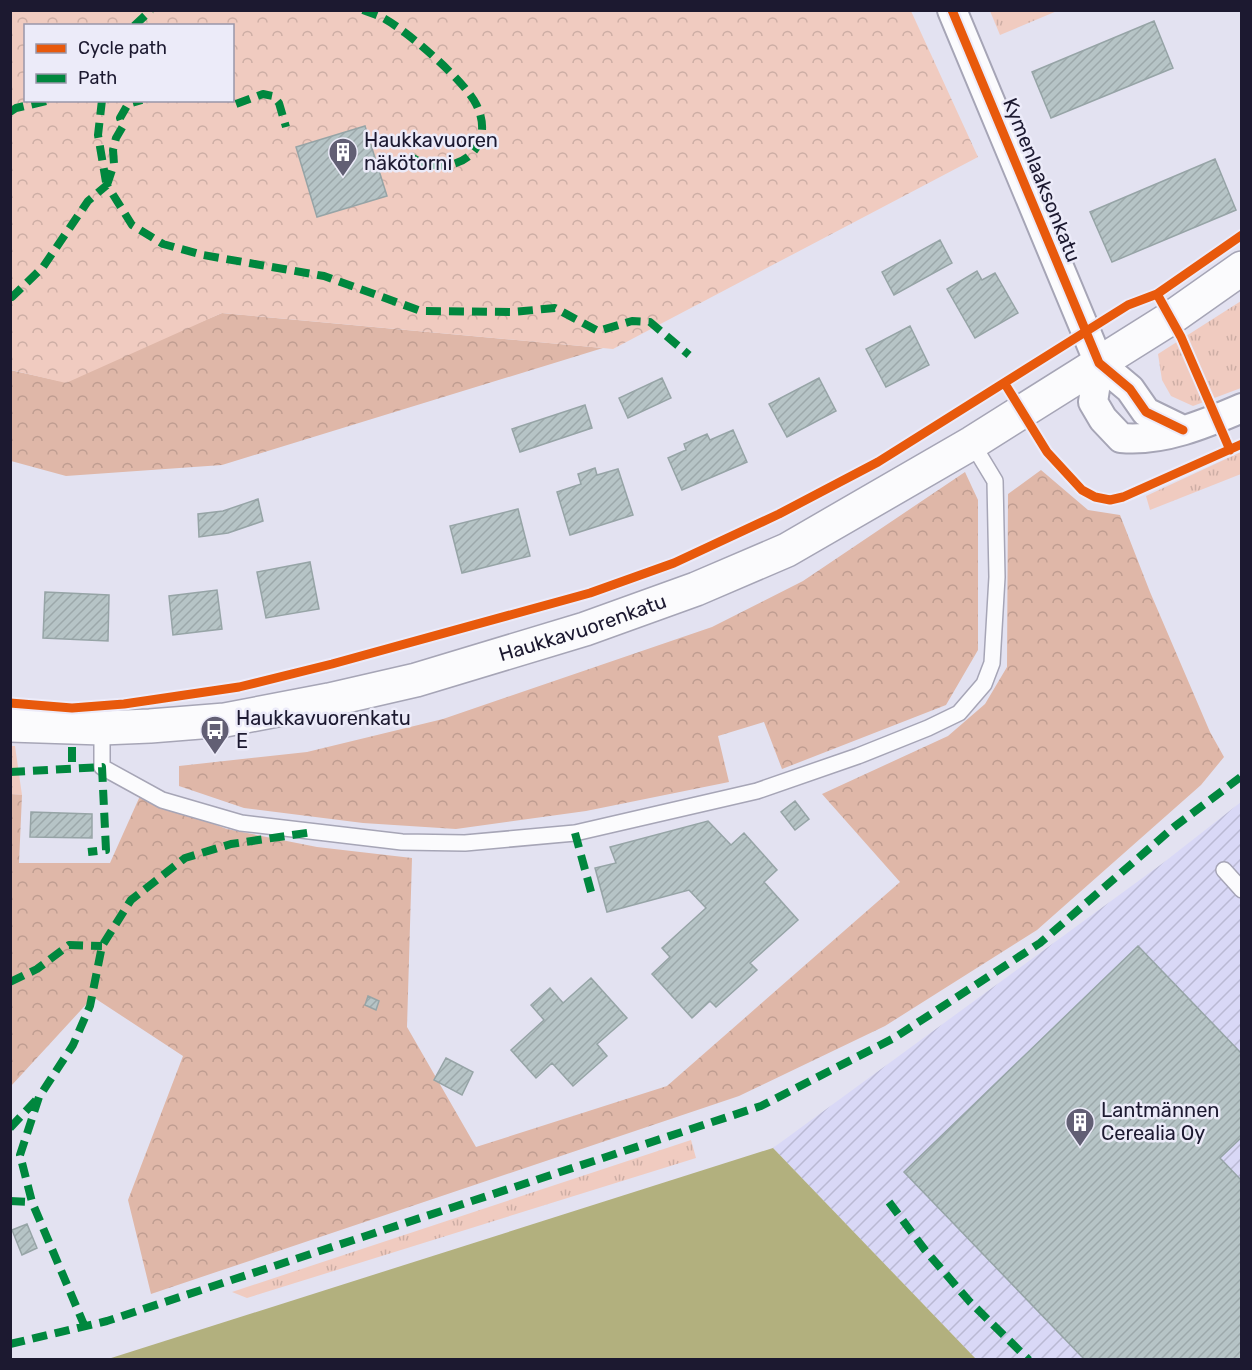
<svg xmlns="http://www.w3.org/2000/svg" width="1252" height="1370" viewBox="0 0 1252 1370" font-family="Rubik,sans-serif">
<defs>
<pattern id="industrial-furrows" width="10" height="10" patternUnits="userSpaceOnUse" patternTransform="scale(1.5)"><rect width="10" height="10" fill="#d9d8f6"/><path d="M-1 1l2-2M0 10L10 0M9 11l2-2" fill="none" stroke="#bab9d3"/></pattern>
<pattern id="grass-tufts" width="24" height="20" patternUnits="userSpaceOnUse" patternTransform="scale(1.5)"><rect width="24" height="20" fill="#f0cbc0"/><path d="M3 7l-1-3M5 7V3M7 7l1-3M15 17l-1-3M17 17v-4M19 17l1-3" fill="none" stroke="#cdaea5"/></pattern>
<pattern id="forest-crowns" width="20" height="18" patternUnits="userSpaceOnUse" patternTransform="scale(1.5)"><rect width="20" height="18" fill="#dfb7a8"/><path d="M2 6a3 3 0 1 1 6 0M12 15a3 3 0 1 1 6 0" fill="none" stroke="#bf9d91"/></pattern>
<pattern id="park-crowns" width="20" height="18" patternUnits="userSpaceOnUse" patternTransform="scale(1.5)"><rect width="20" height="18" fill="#f0cbc0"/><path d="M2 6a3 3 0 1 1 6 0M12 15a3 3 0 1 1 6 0" fill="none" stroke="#cdaea5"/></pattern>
<pattern id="building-hatch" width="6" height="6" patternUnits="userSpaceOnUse" patternTransform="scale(1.5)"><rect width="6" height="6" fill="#b6c4c6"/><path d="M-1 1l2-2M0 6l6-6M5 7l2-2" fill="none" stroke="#9ca8aa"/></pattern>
</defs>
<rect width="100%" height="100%" fill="#e3e2f1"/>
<path fill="url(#industrial-furrows)" d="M1241,802v557h-265l-203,-211 390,-285z"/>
<path fill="url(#grass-tufts)" d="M990,11h67l-57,24z
M1241,301v87l-48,18 -22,-10 -9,-16 -4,-26z
M1241,452v22l-91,36 -4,-14z
M11,746h4l7,49 -11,-1z
M691,1140l5,18 -449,140 -15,-6z"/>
<path fill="url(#forest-crowns)" d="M222,313l381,35 -381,117 -156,11 -55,-15 -1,-91 50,11z
M1041,470l47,40 32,5 30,77 60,140 14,25 -23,28 -164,145 -152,96 -146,70 -588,198 -23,-94 55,-144 -90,-59 -82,89v-292l11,1 -3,68h91l30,-67 87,33 90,18 95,11 -5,169 69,120 191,-61 233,-204 -78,-88 126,-58 37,-32 22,-37 1,-173z
M965,472l13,28v150l-32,55 -164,64 -18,-47 -46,14 11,46 -143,29 -130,18 -93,-6 -119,-15 -65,-22v-20l128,-14 136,-33 269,-92 91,-46z"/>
<path fill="url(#park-crowns)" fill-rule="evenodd" d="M11,11h900l67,146 -365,192 -391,-36 -156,70 -55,-13zM26,26h206v74h-206z"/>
<path fill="#b2b07e" d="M773,1148l203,211h-868z"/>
<path fill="url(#building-hatch)" stroke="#96a4a6" stroke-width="1.5" d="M1154,21l19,47 -122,50 -19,-46z
M365,126l22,70 -70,21 -21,-70z
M1215,159l21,51 -124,52 -22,-50z
M940,240l12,23 -58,32 -12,-23z
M977,271l5,9 13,-7 23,40 -43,25 -28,-49z
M910,326l19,39 -43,22 -20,-38z
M662,378l9,20 -43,20 -9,-20z
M819,378l17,33 -49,26 -18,-33z
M585,405l7,23 -72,24 -8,-23z
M733,430l14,32 -65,28 -14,-32 18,-8 -2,-6 23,-10 3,6z
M595,468l2,7 21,-6 15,46 -63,20 -13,-43 24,-8 -3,-10z
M258,499l5,22 -35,12 -29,4 -1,-23 25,-3z
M518,509l12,47 -68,17 -12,-47z
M310,562l9,47 -53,9 -9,-46z
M217,590l5,39 -49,6 -4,-39z
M45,592l64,3 -1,46 -65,-3z
M795,801l14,18 -14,11 -14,-18z
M31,812l61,2v24l-62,-1z
M708,821l23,24 13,-12 33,37 -13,12 34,38 -48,43 7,7 -41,37 -6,-6 -18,17 -40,-44 18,-17 -8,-9 44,-40 -17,-18 -82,22 -12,-44 21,-5 -6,-16z
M1138,946l104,108v83l-22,21 22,23v179h-157l-181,-188z
M591,978l36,40 -30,26 10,12 -34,30 -21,-23 -16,15 -25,-28 33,-30 -13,-15 19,-17 13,15z
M368,996l11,5 -3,9 -11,-5z
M446,1058l27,14 -11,23 -28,-15z
M27,1224l10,24 -15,7 -10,-25z"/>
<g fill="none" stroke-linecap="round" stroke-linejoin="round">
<g stroke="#a6a5b6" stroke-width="18">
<path id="lane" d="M102,728v39l60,33 79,23 161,19 63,1 110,-10 182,-42 101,-35 70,-28 31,-15 25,-29 8,-21 5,-86 -2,-96 -23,-38
M1224,870l18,20"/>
</g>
<g stroke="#a6a5b6" stroke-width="32">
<path id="street" d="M952,10l147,353 31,26 16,23 37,18
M1099,363l-6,39 10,17 18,19c41,4 84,-14 121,-30"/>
</g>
<g stroke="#a6a5b6" stroke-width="36">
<g id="secondary">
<path id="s1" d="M10,725l92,3 48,-2 75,-6 104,-20 87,-20 169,-51 111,-40 91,-39 185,-107 199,-125 71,-50"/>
</g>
</g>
<use href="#lane" stroke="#fbfbfd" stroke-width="15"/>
<use href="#street" stroke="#fbfbfd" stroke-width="28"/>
<use href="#secondary" stroke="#fbfbfd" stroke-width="33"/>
<path stroke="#00873e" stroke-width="8" stroke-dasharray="15 8" stroke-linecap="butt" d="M363,10c7,3 15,5 22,9 23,13 79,61 91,85 19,37 -9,69 -48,60 -8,-1 -15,-6 -21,-10
M134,26l17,-16
M102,100l-4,35 8,47
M236,104l27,-10 10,2 6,7 7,24
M10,112l6,-4 35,-8
M107,185l7,-21 -1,-14 3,-12 7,-12 -3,-8 8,-14 14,-4
M10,296l2,1 31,-30 45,-66 19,-16 25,40 31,19 40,11 121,21 97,35 92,1 42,-4 43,23 34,-10 18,1 39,33
M72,747v21
M10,772l92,-5 4,83 -18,2
M575,833l18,66
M10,982l27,-13 32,-24 33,1
M10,1128l27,-29
M10,1201l22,1
M889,1202l36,48 45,52 59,58
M85,1327l-53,-125 -12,-47 19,-58 34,-52 17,-39 12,-60 29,-46 54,-42 46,-14 82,-12
M10,1344l97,-23 654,-215 133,-68 146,-95 134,-116 68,-51"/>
<g stroke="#ecebf9" stroke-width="13">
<path id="cycleway" d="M952,10l147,353 31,26 16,23 37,18
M1157,294l24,43 49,113
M1005,384l42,68 35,38 13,7 15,3 13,-3 119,-53
M10,703l62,5 52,-4 115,-17 93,-23 258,-71 84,-30 105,-49 99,-52 250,-157 29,-11 85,-59"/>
</g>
<use href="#cycleway" stroke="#e8590c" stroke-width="9"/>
</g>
<defs>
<g id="building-pin" transform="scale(1.5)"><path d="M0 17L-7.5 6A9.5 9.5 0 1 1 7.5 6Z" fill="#625f74" stroke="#ecebf9"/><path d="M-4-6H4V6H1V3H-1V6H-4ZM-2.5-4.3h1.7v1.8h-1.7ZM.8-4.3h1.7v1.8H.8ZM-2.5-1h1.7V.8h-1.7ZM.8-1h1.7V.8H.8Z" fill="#fff"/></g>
<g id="bus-pin" transform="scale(1.5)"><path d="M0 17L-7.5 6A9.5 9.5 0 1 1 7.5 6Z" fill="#625f74" stroke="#ecebf9"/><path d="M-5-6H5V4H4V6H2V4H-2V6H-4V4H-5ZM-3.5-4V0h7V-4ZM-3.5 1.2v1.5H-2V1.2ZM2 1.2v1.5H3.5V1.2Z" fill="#fff"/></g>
</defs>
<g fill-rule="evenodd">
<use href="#building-pin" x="343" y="152"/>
<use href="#bus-pin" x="215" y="730"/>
<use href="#building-pin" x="1080" y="1122"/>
</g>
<g text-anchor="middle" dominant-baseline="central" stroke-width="5" stroke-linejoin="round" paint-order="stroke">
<g font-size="20" fill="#1c1930" stroke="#ecebf9" text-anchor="start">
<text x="364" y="140">Haukkavuoren<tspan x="364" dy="23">näkötorni</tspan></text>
<text x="236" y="718">Haukkavuorenkatu<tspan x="236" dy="23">E</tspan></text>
<text x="1101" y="1110">Lantmännen<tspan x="1101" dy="23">Cerealia Oy</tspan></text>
</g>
<g font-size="20" fill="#1c1930" stroke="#ecebf9">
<text transform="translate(1042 180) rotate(68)">Kymenlaaksonkatu</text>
<text stroke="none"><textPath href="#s1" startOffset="585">Haukkavuorenkatu</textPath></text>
</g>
</g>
<rect width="1252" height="1370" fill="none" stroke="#1c1930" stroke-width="24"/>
<rect x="24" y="24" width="210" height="78" fill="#ecebf9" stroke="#9997a9" stroke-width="1.5"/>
<rect x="36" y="44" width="30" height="9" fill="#e8590c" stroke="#9997a9" stroke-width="1.5"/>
<text x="78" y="54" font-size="18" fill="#1c1930">Cycle path</text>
<rect x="36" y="74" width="30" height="9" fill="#00873e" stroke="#9997a9" stroke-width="1.5"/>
<text x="78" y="84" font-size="18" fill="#1c1930">Path</text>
</svg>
